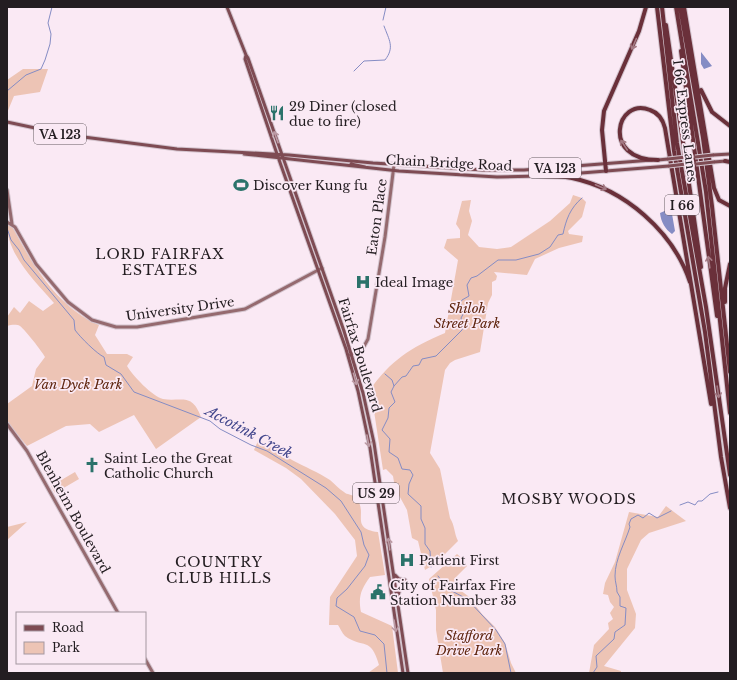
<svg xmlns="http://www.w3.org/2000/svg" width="737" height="680" viewBox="0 0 737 680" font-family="'Libre Baskerville',serif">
<rect width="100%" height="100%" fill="#fae9f4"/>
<path fill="#edc4b5" d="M23,69h25l-8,23 -26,4 -7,17v-33z
M573,195l9,3 4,4 -4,15 -14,14 1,3 14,2 -1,6 -23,6 -24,11 -8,16 -33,-3 3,4 -1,4 -4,2v13l-4,8 -8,49 -25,8 -5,3 -5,7 -15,83 10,16 10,49c5,8 4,15 8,23l-23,23 -10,6 -7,-29 -6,-3 -5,-28 -12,-22 -2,-12 -7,-7 -3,1 -9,-59 -5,-20c22,-31 41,-43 76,-58l13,-73 -14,-12 3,-9 13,-1v-8l-4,-6 6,-23 9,-1 -2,11 3,10 -4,14 11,12 18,2 14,-2 39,-26 20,-18z
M7,224l5,2c20,38 45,81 87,99l-4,10 12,19h20l6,3 -6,9c6,10 25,30 36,33 18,3 29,-7 38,18l-45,32 -22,-34 -35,17 -9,-8 -24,2 -39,20 -20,-24v-18l25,-18 4,-17 9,-12c-4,-7 -19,-26 -25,-31 -4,-2 -9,-1 -13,0v-9l7,-10 6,6 9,-12 14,10 11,-8c-19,-22 -47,-48 -47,-79z
M258,441c14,5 22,11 34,19 13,7 26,12 38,20 5,4 9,9 14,12 3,3 8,2 11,5 15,15 -7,31 23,35l7,43 -15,2c-9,12 -12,20 -9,35l31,14 6,47h-30l11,-8c-8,-29 -16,-16 -34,-29 -3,-3 -5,-8 -7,-11h-9l1,-28 27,-41 -2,-16 -20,-26 -34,-35 -15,-11 -32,-18z
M75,472l4,7 -24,14 -4,-7z
M666,506l20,15 -37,12 -8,7 -14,29v21l9,24 -1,14 -31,38 17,5v2h-32l5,-28 15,-16 -1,-6 5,-4 -3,-6 4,-6 -4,-5 -2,-7 -5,-1 2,-11 10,-21 14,-50 29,5z
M27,522l-20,18v-13z
M457,554l7,6 3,6 -13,13 2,8 12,9 14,18 13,13 10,16 6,20 5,10h-73l-7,-43v-20l-7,-31z"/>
<path fill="#858cc4" d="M701,52l11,14 -8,3 -3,-5z
M667,210l5,4 3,17 -3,3c-7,-5 -11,-12 -12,-21z"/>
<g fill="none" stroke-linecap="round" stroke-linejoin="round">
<path stroke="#858cc4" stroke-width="1" d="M383,20l3,-13
M354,71l10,-10 21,-1c10,-13 4,-20 -1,-34
M7,91l19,-16 15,-6 4,-9 5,-16 1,-10 -3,-11 4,-16
M7,228l4,12 8,10 5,10 50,60 1,10c5,7 22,24 29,27l2,8 15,9 13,18 76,29 10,8 31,16 16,6 59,37 15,13 20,31 3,13 5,10 -4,11 -18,23 -10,9 -1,8 18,11 6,14 15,4 9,9 3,29
M385,374l7,6 2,6 -3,6 4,10 -6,6 -1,10 -6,12 8,9 -1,13 9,6 4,11 8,1 3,5 -4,9 -1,10 13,12v13l4,9v16l5,7 1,16
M394,386l8,-9 4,-1 7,-10 6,-1 3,-6 14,-3 26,-26 1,-5 -2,-7 5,-9 -6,-6 2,-3 7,-4 -2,-11 4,-7 6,-2 21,-16h18l23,-6 11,-7 8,-12 5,-1c3,-14 7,-26 19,-36
M680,505l8,-3 7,3 3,-4h4l8,-7 8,-2
M438,576l10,13 19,10 29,31 9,14 6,29
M593,673l4,-6 -1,-11 18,-17 1,-7 10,-7 1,-17 -6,-2v-9l-3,-5c0,-6 -2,-10 -2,-16 0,-17 10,-33 15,-49l-1,-3 2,-5 7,-4 5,3 6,-5 8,5 14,-7"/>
<g stroke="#d3c4ce" stroke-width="5">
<path id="secondary" d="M7,190l5,34
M7,222l8,5 21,37 32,38 24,18 24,7h21l108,-18 77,-41
M350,355l13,-7 5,-9 17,-102 9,-72
M7,424l20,27 91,162
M145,659l8,14"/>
</g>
<g stroke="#d3c4ce" stroke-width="5">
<path id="primary" d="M227,7l19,48 2,3 96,273 19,62 11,50 34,230
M246,55l-1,4 32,95 69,195 12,42 12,57 33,225
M7,122l61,13 109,14 112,6 84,8 110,7h41l128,-10
M244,154l155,17 98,6 42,-1
M713,155l17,-1
M686,157h9
M658,160l10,-1
M714,162l12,-1
M351,164l14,3
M686,164h10
M556,175l113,-9
M395,575l4,4 6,1
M398,596l2,-8 5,-2"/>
</g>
<g stroke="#d3c4ce" stroke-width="6">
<path id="highway" d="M657,7l17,144 31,181 16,125 9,51
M662,7l15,136 29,164 24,168
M676,7l30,185 24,221
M680,7l23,131 9,68 18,166
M684,7l30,181 5,12 11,6
M666,25l35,242
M681,51l36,265
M701,90l11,22 18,14
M658,160c-58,0 -41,-64 -8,-50 9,3 13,10 15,18l46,276
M725,161l5,1
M606,171l-4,-41 2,-19 35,-80 7,-24
M538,176c12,0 23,0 34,2 52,11 101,53 118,104
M725,302v-14l5,-24"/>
</g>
<use href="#secondary" stroke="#956a6f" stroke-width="3"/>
<use href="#primary" stroke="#7e4b53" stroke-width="3"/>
<use href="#highway" stroke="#6a303a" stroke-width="4"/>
<g stroke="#d3c4ce" stroke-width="5" stroke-linecap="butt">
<path id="primary-bridge" d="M695,157l18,-2
M668,159l18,-2
M696,164l18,-2
M669,166l17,-2"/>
</g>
<use href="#primary-bridge" stroke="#7e4b53" stroke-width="3"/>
</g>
<defs><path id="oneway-shaft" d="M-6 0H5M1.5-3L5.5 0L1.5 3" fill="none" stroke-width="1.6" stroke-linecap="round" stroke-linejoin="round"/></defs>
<g stroke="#a47a84">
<use href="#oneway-shaft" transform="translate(634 44) rotate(113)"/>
<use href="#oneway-shaft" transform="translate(624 145) rotate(-123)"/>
<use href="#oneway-shaft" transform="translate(601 187) rotate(23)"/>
<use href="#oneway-shaft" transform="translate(709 262) rotate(-98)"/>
<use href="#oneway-shaft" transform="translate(718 392) rotate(82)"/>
</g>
<g stroke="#bc9aa4">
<use href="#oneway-shaft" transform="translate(276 137) rotate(-110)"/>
<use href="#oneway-shaft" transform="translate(355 379) rotate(75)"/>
<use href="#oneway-shaft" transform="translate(368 441) rotate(80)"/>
<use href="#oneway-shaft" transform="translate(389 544) rotate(-98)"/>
<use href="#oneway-shaft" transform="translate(395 626) rotate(81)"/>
</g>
<defs>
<g id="restaurant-bare" transform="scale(1.2)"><path d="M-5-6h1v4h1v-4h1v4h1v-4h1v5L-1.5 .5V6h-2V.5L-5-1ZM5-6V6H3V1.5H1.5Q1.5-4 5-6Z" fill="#2a726a" stroke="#fae9f4" stroke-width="2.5" paint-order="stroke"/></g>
<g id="stadium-bare" transform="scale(1.2)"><path d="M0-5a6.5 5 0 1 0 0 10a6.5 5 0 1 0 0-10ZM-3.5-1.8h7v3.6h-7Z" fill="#2a726a" stroke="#fae9f4" stroke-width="2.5" paint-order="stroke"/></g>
<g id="hospital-bare" transform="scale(1.2)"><path d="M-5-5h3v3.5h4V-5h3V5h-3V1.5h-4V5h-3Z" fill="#2a726a" stroke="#fae9f4" stroke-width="2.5" paint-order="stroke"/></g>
<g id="church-bare" transform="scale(1.2)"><path d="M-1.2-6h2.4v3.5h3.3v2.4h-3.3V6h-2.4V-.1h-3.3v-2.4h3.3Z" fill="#2a726a" stroke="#fae9f4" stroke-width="2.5" paint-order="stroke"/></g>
<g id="civic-bare" transform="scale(1.2)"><path d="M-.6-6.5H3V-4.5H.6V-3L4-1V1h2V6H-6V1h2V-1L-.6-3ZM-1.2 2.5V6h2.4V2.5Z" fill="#2a726a" stroke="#fae9f4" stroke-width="2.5" paint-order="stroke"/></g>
</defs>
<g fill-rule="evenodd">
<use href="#restaurant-bare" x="277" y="113"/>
<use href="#stadium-bare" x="241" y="185"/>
<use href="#hospital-bare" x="363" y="282"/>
<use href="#church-bare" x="92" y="465"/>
<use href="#hospital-bare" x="407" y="560"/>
<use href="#civic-bare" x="378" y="592"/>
</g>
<g text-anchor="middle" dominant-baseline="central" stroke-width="3.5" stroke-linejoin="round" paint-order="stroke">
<g fill="#fae9f4" stroke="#645a60" stroke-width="1">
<rect x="34" y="124" width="52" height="20" rx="3"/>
<rect x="529" y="158" width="52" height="20" rx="3"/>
<rect x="665" y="195" width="34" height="20" rx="3"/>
<rect x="353" y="483" width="46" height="20" rx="3"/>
</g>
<g font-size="12" font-weight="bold" fill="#231d21">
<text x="60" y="134">VA 123</text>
<text x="555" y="168">VA 123</text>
<text x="682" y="205">I 66</text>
<text x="376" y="493">US 29</text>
</g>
<g font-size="13" fill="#231d21" stroke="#fae9f4" text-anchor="start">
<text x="289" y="106">29 Diner (closed<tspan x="289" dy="15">due to fire)</tspan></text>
<text x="253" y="185">Discover Kung fu</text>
<text x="375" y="282">Ideal Image</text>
<text x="104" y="458">Saint Leo the Great<tspan x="104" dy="15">Catholic Church</tspan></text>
<text x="419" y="560">Patient First</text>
<text x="390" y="585">City of Fairfax Fire<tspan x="390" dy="15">Station Number 33</tspan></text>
</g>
<g font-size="13" fill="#231d21" stroke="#fae9f4">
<text transform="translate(685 121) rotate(83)">I 66 Express Lanes</text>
<text transform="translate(449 163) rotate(3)">Chain Bridge Road</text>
<text transform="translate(377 217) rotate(-82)">Eaton Place</text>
<text transform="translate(180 309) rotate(-8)">University Drive</text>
<text transform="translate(360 355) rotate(73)">Fairfax Boulevard</text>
<text transform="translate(73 512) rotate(61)">Blenheim Boulevard</text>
</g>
<g font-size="13" font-style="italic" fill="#5e240d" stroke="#fae9f4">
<text x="467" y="308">Shiloh<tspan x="467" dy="15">Street Park</tspan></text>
<text x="78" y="384">Van Dyck Park</text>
<text x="469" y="635">Stafford<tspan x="469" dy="15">Drive Park</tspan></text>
</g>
<g font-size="14" letter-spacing="1" fill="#231d21" stroke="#fae9f4">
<text x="160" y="254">LORD FAIRFAX<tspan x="160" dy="16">ESTATES</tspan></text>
<text x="569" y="499">MOSBY WOODS</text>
<text x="219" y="562">COUNTRY<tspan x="219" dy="16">CLUB HILLS</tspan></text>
</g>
<g font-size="14" font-style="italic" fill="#42468c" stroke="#fae9f4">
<text transform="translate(249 432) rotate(28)">Accotink Creek</text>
</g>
</g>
<rect width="737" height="680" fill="none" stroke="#231d21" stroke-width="16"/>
<rect x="16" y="612" width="130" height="52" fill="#fae9f4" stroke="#a497a0"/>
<rect x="24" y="625" width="20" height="6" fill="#7e4b53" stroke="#a497a0"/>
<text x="52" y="632" font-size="12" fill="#231d21">Road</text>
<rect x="24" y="642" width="20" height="12" fill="#edc4b5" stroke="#a497a0"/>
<text x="52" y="652" font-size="12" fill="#231d21">Park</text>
</svg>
